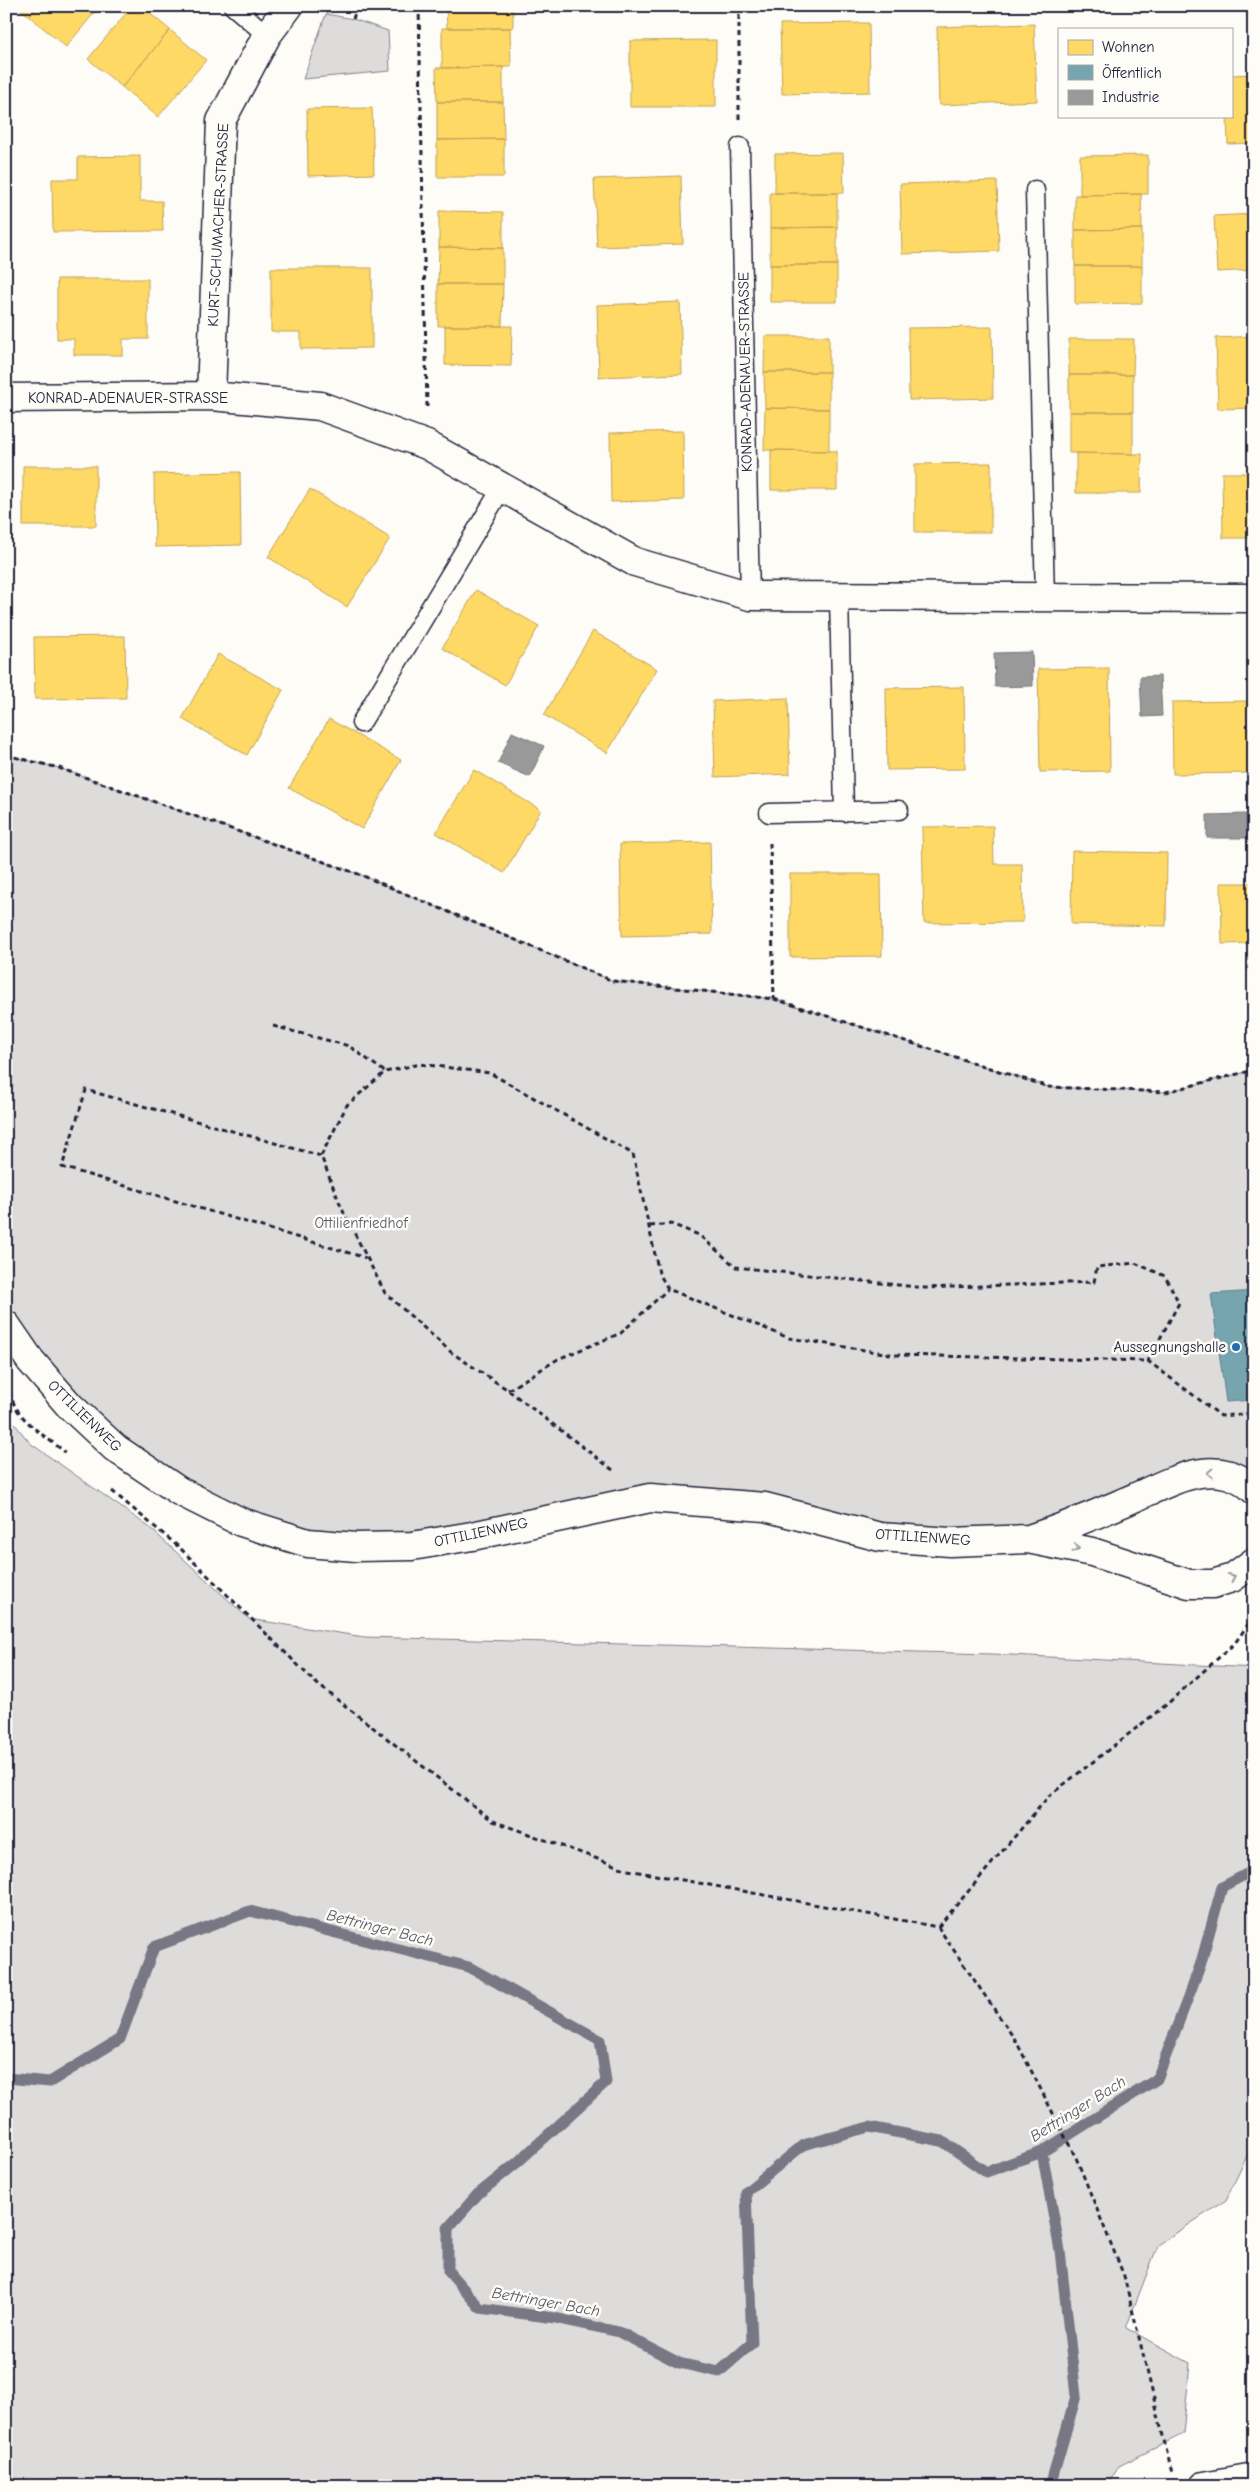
<svg xmlns="http://www.w3.org/2000/svg" width="1260" height="2492" viewBox="0 0 1260 2492" font-family="'Comic Neue',sans-serif">
<rect width="100%" height="100%" fill="#fdfcf7"/>
<filter id="ink" filterUnits="userSpaceOnUse"><feTurbulence type="fractalNoise" baseFrequency=".02" numOctaves="2"/><feDisplacementMap in="SourceGraphic" scale="10" xChannelSelector="R" yChannelSelector="G"/><feConvolveMatrix kernelMatrix="1 2 1 2 8 2 1 2 1" color-interpolation-filters="sRGB"/></filter>
<g filter="url(#ink)">
<path fill="#dddcdb" stroke="#807f8b" d="M326,14l27,5 35,12 2,40 -87,8z
M6,755l53,13 302,107 252,106 161,18 275,88 117,5 88,-22v420l-31,-17 -123,38 -150,31 -230,-40 -248,34 -164,7 -193,-95 -109,-123z
M6,1413l24,30 119,84 100,92 115,18 628,17 262,14v473l-28,59 -68,45 -32,83 64,35 -7,71 -64,32 -12,20h-1101z"/>
<path fill="#ffd966" stroke="#bda259" d="M17,6h21l-9,10z
M38,6h62l-34,41 -37,-31z
M132,6h9l29,24 -48,57 -34,-28z
M446,6h67v22h-66z
M869,23l1,69 -88,2 -2,-70z
M1034,24l3,77 -98,4 -2,-78z
M442,28h68l1,39 -69,1z
M170,30l36,30 -48,57 -36,-30z
M716,40v67h-86v-66z
M503,67v35h-66l-1,-34z
M1254,74v69l-26,1 -1,-28h4v-41z
M437,102h66l1,37 -67,1z
M372,108l2,66 -66,2 -1,-67z
M504,139v38h-67v-37z
M843,153l1,40h-69v-39z
M1148,155v39l-68,1v-39z
M140,156v45h22l1,30 -110,1 -1,-53h26v-22z
M681,176l2,68 -86,3 -3,-68z
M997,181l2,70 -97,3 -2,-70z
M770,193h67v34l-67,1z
M1141,194l1,35 -67,1v-35z
M439,211l64,1v36l-64,-1z
M1254,214v56l-37,2 -3,-56z
M837,227v38h-67v-37z
M1142,229v37h-67v-36z
M439,247l64,1v36h-65z
M770,265h67v37h-67z
M1075,266h67v37l-67,1z
M271,268h101v80l-71,1v-17h-30z
M57,279h91v60h-25v16h-49v-16h-17z
M438,284h65l-1,42h-64z
M680,302l2,72 -83,3 -2,-72z
M445,326h67l-1,40 -66,-1z
M992,327l1,71 -84,2 -1,-72z
M765,336h64v36h-65z
M1254,336v72l-36,1 -2,-71z
M1069,339h65l-1,36h-64z
M764,372h65v37l-64,-1z
M1069,375h64v37h-64z
M765,408l64,1v42l-65,-1z
M1069,412h64v42l-64,-1z
M683,431l1,69 -73,2 -1,-69z
M771,450l66,1v39h-66z
M1076,453l66,1 -1,39h-65z
M991,463v69h-76v-68z
M23,466h73v60h-73z
M240,472l1,73 -86,2 -1,-73z
M1222,473h32v65h-31z
M310,489l80,49 -43,69 -79,-50z
M476,590l63,36 -34,59 -63,-37z
M593,631l64,38 -50,84 -63,-38z
M125,636l1,62 -91,1 -1,-62z
M218,654l65,36 -36,65 -65,-36z
M1109,668l1,103 -70,1 -2,-103z
M964,687l1,82 -78,1 -1,-82z
M788,698l2,76 -75,3 -2,-76z
M1247,701v28h7v44l-81,1 -1,-72z
M329,719l72,41 -39,69 -73,-41z
M474,770l67,40 -37,63 -68,-40z
M993,826l1,38h28l1,58 -99,1 -2,-96z
M710,842l2,92 -90,2 -2,-92z
M1072,851l95,2 -1,73 -95,-2z
M790,874h91l1,82 -92,1z
M1221,883h33v60l-32,1z"/>
<path fill="#76a5af" stroke="#5d7e8c" d="M1254,1291v109l-28,2 -15,-108z"/>
<path fill="#999" stroke="#75757d" d="M1032,652l1,34 -38,1 -1,-34z
M1160,676l2,40 -20,1 -2,-40z
M512,732l32,14 -14,31 -32,-14z
M1246,814l1,24h-40v-23z"/>
<g fill="none" stroke-linecap="round" stroke-linejoin="round">
<path stroke="#787885" stroke-width="11" d="M6,2078l44,4 70,-43 34,-92 96,-36 219,56 131,73 6,42 -88,80 -40,32 -30,34v43l32,37 75,10 64,14 60,31 40,9 33,-29 -6,-151 57,-47 66,-18 73,14 44,31 56,-20 115,-73 43,-113 22,-79 32,-17
M1042,2152l18,99 16,145 -26,90"/>
<g stroke="#22223b" stroke-width="21">
<path id="lane" d="M233,6l34,29
M740,147l10,449
M1035,190l10,408
M839,597l5,215
M361,723l142,-237
M769,813l130,-3"/>
</g>
<g stroke="#22223b" stroke-width="31">
<path id="street" d="M211,396l10,-275 46,-86 22,-29
M6,398l205,-2 109,10 107,39 208,117 115,34 504,2
M6,1325l24,35 39,45 46,43 64,43 62,31 67,21 48,4 56,-1 60,-10 178,-38 115,9 115,30 70,5 78,-3 64,13 97,32h24l19,-6 22,-16
M1032,1538c36,-12 70,-26 104,-41 20,-9 43,-21 65,-24 19,-3 39,2 53,17
M1204,2486l50,-9"/>
</g>
<path stroke="#22223b" stroke-width="3" stroke-dasharray="5 4" stroke-linecap="butt" d="M419,6l8,401
M739,6v113
M353,19l4,-13
M6,755l53,13 302,107 252,106 161,18 275,88 117,5 88,-22
M770,843l4,156
M273,1026l76,20 36,26
M321,1156l-235,-66 -24,77 304,91
M650,1226l21,-2 28,11 37,32 189,21 169,-6 3,-15 38,-4 30,13 14,27 -31,58
M508,1390l50,-31 63,-26 47,-44
M10,1392c5,27 34,43 55,60
M613,1470l-105,-80 -56,-37 -67,-60 -43,-84 -21,-53 26,-51 38,-33 35,-8 70,9 143,81 26,119 9,16 121,49 107,17 252,6 73,55 33,-3
M112,1491l68,57 136,135 177,138 135,49 310,57 78,114 61,119 47,116 48,197
M938,1927l111,-131 117,-91 69,-62 19,-27"/>
<use href="#lane" stroke="#fdfcf7" stroke-width="18"/>
<use href="#street" stroke="#fdfcf7" stroke-width="28"/>
</g>
<defs><path id="oneway-chevron" d="M-2-3.5L2.5 0L-2 3.5" fill="none" stroke-width="1.6" stroke-linecap="round" stroke-linejoin="round" transform="scale(1.25)"/></defs>
<g stroke="#9a9aa2">
<use href="#oneway-chevron" transform="translate(1210 1473) rotate(179)"/>
<use href="#oneway-chevron" transform="translate(1076 1548) rotate(14)"/>
<use href="#oneway-chevron" transform="translate(1232 1577) rotate(-25)"/>
</g>
</g>
<circle fill="#1f6fb2" stroke="#fdfcf7" stroke-width="2" cx="1236" cy="1347" r="5"/>
<g text-anchor="middle" dominant-baseline="central" stroke-width="5" stroke-linejoin="round" paint-order="stroke">
<g font-size="15" fill="#22223b" stroke="#fdfcf7">
<text transform="translate(218 225) rotate(-87)">KURT-SCHUMACHER-STRASSE</text>
<text transform="translate(745 372) rotate(-91)">KONRAD-ADENAUER-STRASSE</text>
<text x="128" y="398">KONRAD-ADENAUER-STRASSE</text>
<text transform="translate(85 1416) rotate(44)">OTTILIENWEG</text>
<text transform="translate(481 1532) rotate(-12)">OTTILIENWEG</text>
<text transform="translate(923 1537) rotate(4)">OTTILIENWEG</text>
</g>
<g font-size="15" fill="#5a5a6b" stroke="#fdfcf7">
<text x="361" y="1223">Ottilienfriedhof</text>
</g>
<g font-size="15" fill="#22223b" stroke="#fdfcf7" text-anchor="end">
<text x="1226" y="1347">Aussegnungshalle</text>
</g>
<g font-size="16" font-style="italic" fill="#545466" stroke="#fdfcf7">
<text transform="translate(380 1928) rotate(14)">Bettringer Bach</text>
<text transform="translate(1078 2109) rotate(-32)">Bettringer Bach</text>
<text transform="translate(546 2302) rotate(10)">Bettringer Bach</text>
</g>
</g>
<rect width="1260" height="2492" fill="none" stroke="#fdfcf7" stroke-width="25"/>
<rect x="12" y="12" width="1235" height="2467" fill="none" stroke="#22223b" stroke-width="2" filter="url(#ink)"/>
<rect x="1058" y="28" width="175" height="90" fill="#fdfcf7" stroke="#a5a5ac"/>
<rect x="1068" y="40" width="25" height="15" fill="#ffd966" stroke="#a5a5ac"/>
<text x="1102" y="52" font-size="15" fill="#22223b">Wohnen</text>
<rect x="1068" y="65" width="25" height="15" fill="#76a5af" stroke="#a5a5ac"/>
<text x="1102" y="78" font-size="15" fill="#22223b">Öffentlich</text>
<rect x="1068" y="90" width="25" height="15" fill="#999999" stroke="#a5a5ac"/>
<text x="1102" y="102" font-size="15" fill="#22223b">Industrie</text>
</svg>
